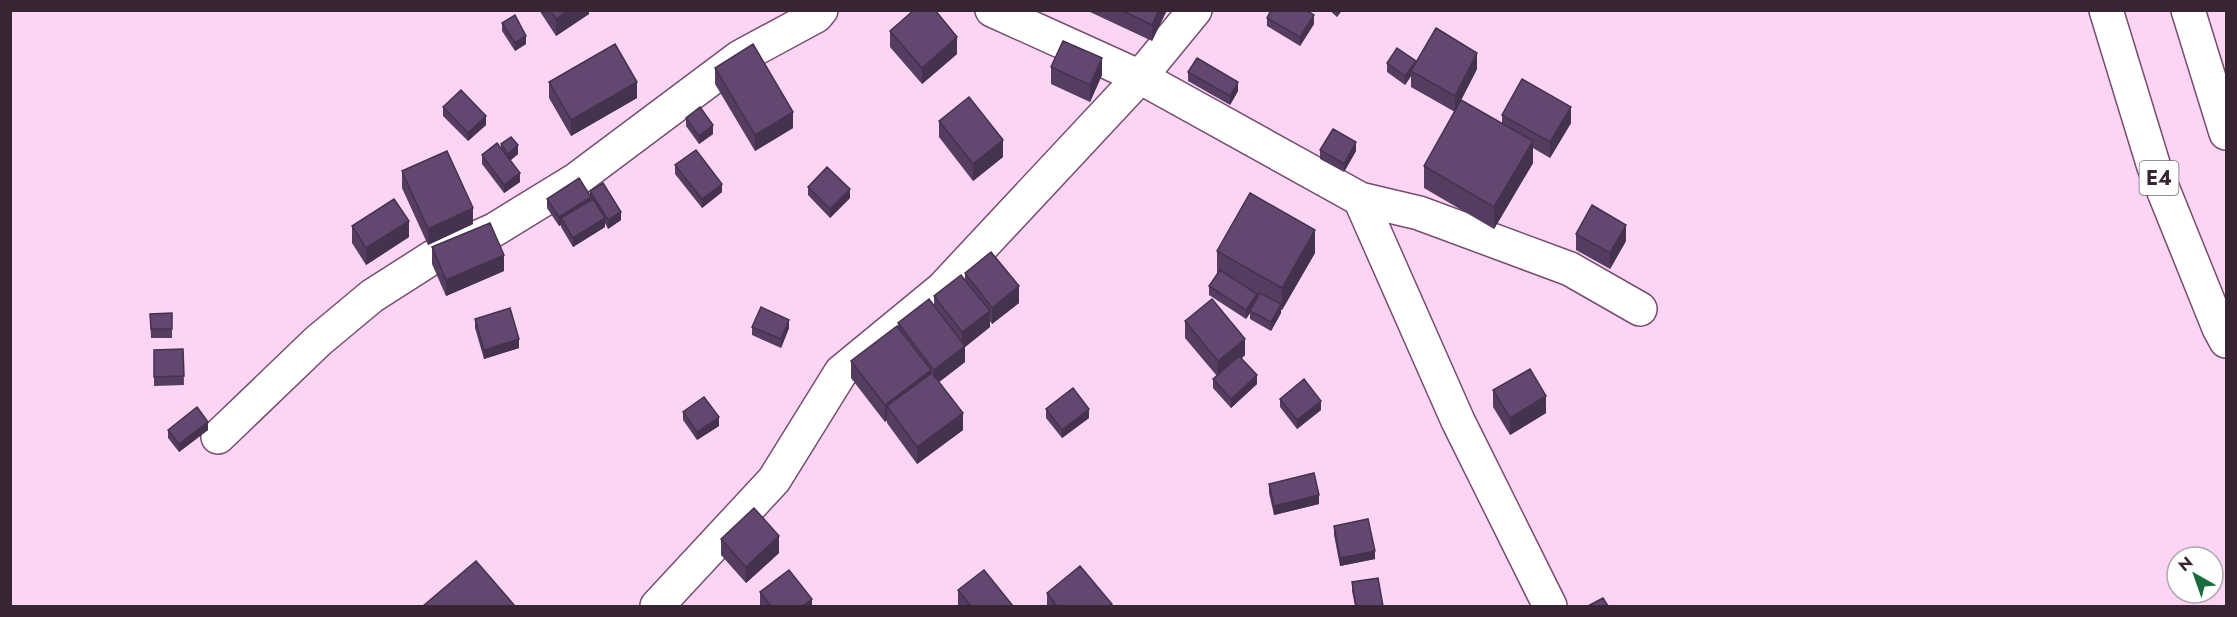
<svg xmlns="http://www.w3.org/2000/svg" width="2237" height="617" viewBox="0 0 2237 617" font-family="Jost,sans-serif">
<rect width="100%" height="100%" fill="#fbd5f3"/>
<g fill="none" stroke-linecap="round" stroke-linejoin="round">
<g stroke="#764d6e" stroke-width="36">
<path id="street" d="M992,10l148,67 220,122 98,222 92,185
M1360,199l59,14 151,56 70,40
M218,437l100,-96 54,-45 61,-39 61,-27 83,-51 163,-122 76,-41 5,-6
M657,606l117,-126 67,-108 101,-83 198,-212 55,-67"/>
</g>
<g stroke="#764d6e" stroke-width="36">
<path id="highway" d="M2106,10l48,157 65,161 7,13
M2188,10l38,123"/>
</g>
<use href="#street" stroke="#fff" stroke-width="33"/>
<use href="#highway" stroke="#fff" stroke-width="33"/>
</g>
<path fill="#543d60" d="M539,10h50v4l-33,22z
M1090,10h77l-15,31 -62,-29z
M1329,10h13l-5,7z
M1267,18l47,6 -14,22 -33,-20z
M502,23l24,21 -11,7 -13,-20z
M890,31l67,23 -35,30 -32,-37z
M1387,63h29l61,6 -20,39 45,16v-9l69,8 -21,35 -17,-10v15l-39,66 -70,-41v-22l31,-54 -44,-25v-11l-6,9 -18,-13z
M1051,67l51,8 -12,27 -39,-18z
M715,68l78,60 -38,23 -40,-67z
M1188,72l50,19 -8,14 -42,-24z
M549,82l88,16 -66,38 -22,-38z
M443,107l43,18 -18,16 -25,-25z
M686,118l27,16 -14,10 -13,-18z
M939,121l64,36 -30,24 -34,-44z
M501,144l17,10 -8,7 10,21 -16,11 -22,-29v-9l19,-6z
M1320,150l36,1 -12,21 -24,-13z
M675,165l47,27 -20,16 -27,-34z
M402,171l71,53 -45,21 -26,-57z
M808,187l42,11 -20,20 -22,-23z
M590,191l31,29 -13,9 -3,-6v4l-32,20 -12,-20v-2l-2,1 -12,-18v-9l43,-3z
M352,226l57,11 -43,28 -14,-22z
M1576,234l50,7 -16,28 -34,-19z
M432,247l72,24 -58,25 -14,-32z
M1217,251l98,2 -33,57h-1v3l-10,18 -21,-12v-6l-4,6 -37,-24v-9l9,-12 -1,-1z
M965,273l54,30 -27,21 -2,-3v6l-25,20v15l-26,20 24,48 -46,34 -30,-41v-3l-2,2 -34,-44v-17l47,-33v-5l36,-17v-10l31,-17z
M172,313v25h-21l-1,-24z
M475,319l44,29 -35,11 -9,-31z
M1185,321l60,34 -3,3 15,26 -26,24 -18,-20v-9l4,-3 -32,-38z
M752,327l37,1 -8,20 -29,-13z
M183,349l1,36 -30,1v-36z
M1493,390l53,23 -36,22 -17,-28z
M1280,399l41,11 -24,19 -17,-22z
M1046,409l43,9 -27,20 -16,-20z
M683,412l36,14 -22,14 -14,-20z
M168,430h40l-29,22 -11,-14z
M1269,484l50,20 -45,11 -5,-22z
M1334,526l41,33 -35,7 -6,-31z
M721,539l58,14 -33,30 -25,-28z
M1352,582l31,24h-28l-3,-15z
M958,590l55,16h-55z
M760,592l52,14h-52z
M1047,593l65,13h-65z"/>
<path fill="#45324e" d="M569,10h20v4l-33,22v-17z
M1159,10h8l-15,31v-16z
M1337,10h5l-5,7z
M1314,15v9l-14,22v-9z
M526,36v8l-11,7v-8z
M957,37v17l-35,30v-16z
M1477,53v16l-22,43v-16z
M1102,58v17l-12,27v-17z
M1416,61v9l-5,1v5l-6,9v-9z
M637,82v16l-66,38v-16z
M1238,82v9l-8,14v-9z
M1571,107v16l-21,35v-16z
M793,112v16l-38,23v-16z
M486,116v9l-18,16v-8z
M713,125v9l-14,10v-8z
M1003,140v17l-30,24v-17z
M1533,141v22l-39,66v-22z
M1356,142v9l-12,21v-8z
M518,145v9l-10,8v-8z
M520,173v9l-16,11v-8z
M722,184v8l-20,16v-9z
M850,189v9l-20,20v-9z
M591,197v9l-30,12v7l-2,1v-9z
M473,208v16l-45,21v-16z
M621,212v8l-13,9v-9z
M605,218v9l-32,20v-9z
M409,221v16l-43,28v-17z
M1626,225v16l-16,28v-16z
M1315,230v23l-33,57v-22z
M504,255v16l-58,25v-16z
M1019,286v17l-27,21v-16z
M1257,294v9l-7,8v2l-4,6v-9z
M1281,304v9l-10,18v-9z
M990,311v16l-25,20v15l-31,24v-16l28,-22v-16z
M789,320v8l-8,20v-9z
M519,339v9l-35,11v-9z
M1245,339v16l-27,23v-17z
M931,370v17l-44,19v14l-2,2v-17z
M1257,375v9l-26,24v-9z
M1546,396v17l-36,22v-17z
M1321,401v9l-24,19v-9z
M1089,409v9l-27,20v-8z
M963,413v17l-46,34v-17z
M719,417v9l-22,14v-8z
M208,422v8l-29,22v-8z
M1319,495v9l-45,11v-9z
M779,536v17l-33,30v-16z
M1375,551v8l-35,7v-8z
M812,599v7h-9z"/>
<path fill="#624770" stroke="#45324e" stroke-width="1.5" d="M550,10h19l-13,9z
M914,10h21l22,27 -35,31 -32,-37z
M1121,10h38l-7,15z
M1271,10h35l8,5 -14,22 -33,-19z
M515,15l11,21 -11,7 -13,-20z
M1436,28l41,25 -22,43 -44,-25z
M1063,41l39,17 -12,27 -39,-18z
M615,44l22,38 -66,38 -22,-38z
M753,44l40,68 -38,23 -40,-67z
M1397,48l19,13 -11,15 -18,-13z
M1197,58l41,24 -8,14 -42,-24z
M1522,79l49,28 -21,35 -48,-27z
M461,90l25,26 -18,17 -25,-26z
M969,97l34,43 -30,24 -34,-43z
M1461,100l72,41 -39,66 -70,-41z
M700,107l13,18 -14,11 -13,-18z
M1333,129l23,13 -12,22 -24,-14z
M511,137l7,8 -10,9 -7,-10z
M497,143l23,30 -16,12 -22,-30z
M696,150l26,34 -20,15 -27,-34z
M447,151l26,57 -45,21 -26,-58z
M827,167l23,22 -20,20 -22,-22z
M579,178l12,19 -32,20 -12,-18z
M603,183l18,29 -13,8 -18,-29z
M1250,193l65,37 -33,58 -65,-37z
M394,199l15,22 -43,27 -14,-22z
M593,199l12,19 -32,20 -12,-20z
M1592,205l34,20 -16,28 -34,-19z
M490,223l14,32 -58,25 -14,-33z
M991,252l28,34 -27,22 -27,-35z
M1220,270l37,24 -11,16 -37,-24z
M961,275l29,36 -28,21 -28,-36z
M1260,293l21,11 -10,18 -21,-11z
M929,299l36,47 -31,24 -36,-47z
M1212,299l33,40 -27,22 -33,-40z
M761,307l28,13 -8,19 -29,-12z
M510,308l9,31 -35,11 -9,-31z
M172,313v16h-21l-1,-15z
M897,326l34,44 -46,35 -34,-44z
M183,349l1,27 -30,1v-27z
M1239,356l18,19 -26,24 -18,-20z
M1530,369l16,27 -36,22 -17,-28z
M932,373l31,40 -46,34 -30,-41z
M1304,379l17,22 -24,19 -17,-21z
M1073,388l16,21 -27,21 -16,-21z
M704,397l15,20 -22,15 -14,-20z
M197,407l11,15 -29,22 -11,-14z
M1314,473l5,22 -45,11 -5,-22z
M754,508l25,28 -33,31 -25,-28z
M1368,519l7,32 -35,7 -6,-32z
M476,561l39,45h-92z
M1080,566l32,38 -3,2h-52l-10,-13z
M789,570l23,29 -9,7h-32l-11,-14z
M984,570l29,36h-42l-13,-16z
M1378,578l5,28h-27l-4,-24z
M1603,598l5,8h-20z"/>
<g text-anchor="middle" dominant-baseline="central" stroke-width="6" stroke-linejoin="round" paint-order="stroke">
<rect fill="#fff" stroke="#736670" stroke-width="1.5" x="2139.5" y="161" width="39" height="34" rx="4.5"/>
<g font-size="20" font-weight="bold" fill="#372533">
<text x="2159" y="178">E4</text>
</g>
</g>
<rect width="2237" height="617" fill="none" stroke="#372533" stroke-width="24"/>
<g transform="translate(2195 575) rotate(320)"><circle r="28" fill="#ffffff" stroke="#afa8ad" stroke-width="1.5"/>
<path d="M0-4.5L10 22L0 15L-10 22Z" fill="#196c3d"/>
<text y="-9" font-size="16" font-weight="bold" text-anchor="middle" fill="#372533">N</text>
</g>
</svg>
